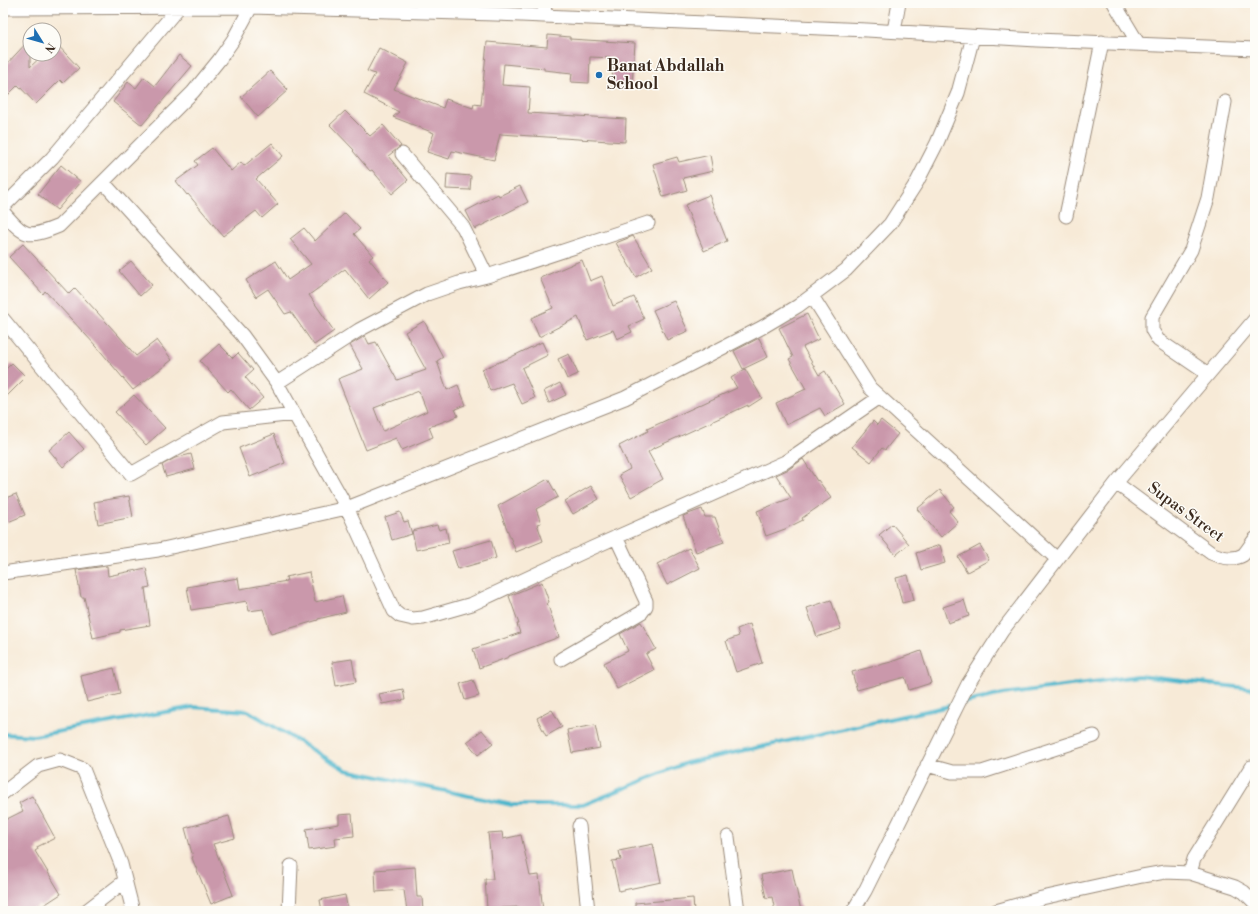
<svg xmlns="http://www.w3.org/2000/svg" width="1258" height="914" viewBox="0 0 1258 914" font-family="'Libre Bodoni',serif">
<rect width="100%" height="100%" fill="#fdfcf7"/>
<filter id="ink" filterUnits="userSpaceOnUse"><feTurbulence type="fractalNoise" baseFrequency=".025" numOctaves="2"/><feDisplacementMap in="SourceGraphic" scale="8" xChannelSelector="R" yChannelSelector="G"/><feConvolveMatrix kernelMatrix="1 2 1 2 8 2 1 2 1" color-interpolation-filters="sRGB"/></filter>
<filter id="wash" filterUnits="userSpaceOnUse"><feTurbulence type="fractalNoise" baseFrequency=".012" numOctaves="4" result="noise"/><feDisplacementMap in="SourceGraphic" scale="16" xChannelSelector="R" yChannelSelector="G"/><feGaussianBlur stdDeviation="0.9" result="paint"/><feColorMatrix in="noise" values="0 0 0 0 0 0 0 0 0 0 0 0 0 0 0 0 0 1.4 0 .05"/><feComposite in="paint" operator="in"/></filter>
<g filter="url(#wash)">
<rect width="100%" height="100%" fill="#f7ead7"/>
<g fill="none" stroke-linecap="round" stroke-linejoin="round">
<path stroke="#4eb6cc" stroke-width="4" d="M962,703l41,-9 135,-18 117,13
M3,734l31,2 159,-29 55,4 98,59 166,35h71l103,-42 268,-58"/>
</g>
<g id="blocks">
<path fill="#ca98ab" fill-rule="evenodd" d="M548,35l22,2v2l65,4 -3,42 -20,-1 1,-26 -23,-1 -1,26 -18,-1 1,-9 -28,-3v-2l-40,-4 -2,21 28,2 -2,26 98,6 -1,23 -125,-8 -6,26 -42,-9 -3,8 -22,-7 7,-19 -41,-16 6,-5 -35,-18 11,-20 -8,-3 12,-23 29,15 -14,26 49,19 3,-9 27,9 1,-4 7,1 6,-63 60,5z
M30,39v28l14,-13h10v-13l25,27 -16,15 -3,-3 -24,24 -18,-19 -15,15v-32z
M179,55l13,11 -50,59 -29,-23 15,-20 8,6 8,-11 11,9z
M270,71l18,19 -30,27 -17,-20z
M345,111l25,25 13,-11 18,21 -13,10 20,24 -16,14 -20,-24 -2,1 -17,-20 1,-1 -24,-25z
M272,143l11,13 -27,23 22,25 -16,14 -6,-7 -33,25 -35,-42 -1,1 -11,-14 22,-16 -3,-4 17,-13 19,23 10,-9 3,4z
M710,155l3,16 -30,7 4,12 -24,7 -10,-33 24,-7 2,5z
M61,165l20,17 -24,28 -19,-16z
M447,174l24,2 -1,14 -24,-1z
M520,186l8,16 -53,27 -9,-18 32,-17 1,2z
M709,195l18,46 -23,10 -19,-46z
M345,213l15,16 -6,5 19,22 -4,3 19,23 -19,17 -24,-30 -36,26 25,36 -20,14 -23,-33 -6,2 -17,-25 -12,8 -10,-17 30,-19 12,19 23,-16 -21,-25 14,-11 11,13z
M633,236l19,32 -16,9 -20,-34z
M23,244l46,50 6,-6 43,47 18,21 21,-16 15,20 -39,30 -36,-43 -52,-56 -2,3 -34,-37z
M582,260l8,21 12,-5 11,30 21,-9 10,22 -15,7 3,6 -15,7 -4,-9 -26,10 -9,-23 -39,20 -8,-19 22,-10 -13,-30z
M131,261l21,24 -12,11 -21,-25z
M674,301l14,30 -21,9 -14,-30z
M807,314l12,25 -16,8 16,28 6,-4 20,33 -20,12 -5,-8 -34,17 -10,-22 30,-14 -17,-30 4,-2 -14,-29z
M424,321l19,36 -6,4 10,29 11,-5 8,20 -11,4 3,7 -29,11 4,10 -31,13 -6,-12 -30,12 -28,-71 25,-10 -13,-24 15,-9 4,8 7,-2 21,38 29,-10 -21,-38zM419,391l8,20 -44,20 -9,-23z
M759,338l9,19 -25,12 -9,-18z
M542,342l6,13 -26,13 13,30 -13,6 -10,-21 -22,8 -8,-22 25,-10z
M219,344l14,14 5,-5 15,17 -8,7 18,21 -14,12 -18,-21 -3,3 -28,-31z
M569,354l9,20 -11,5 -9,-20z
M12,363l14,14 -23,23v-28z
M745,369l17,29 -14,9v-2l-96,44 -4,3 15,27 -32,18 -12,-22 11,-6 -11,-23 29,-15 -1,-2 90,-41 -6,-10z
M560,383l6,12 -17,8 -5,-12z
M134,395l31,33 -19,17 -31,-33z
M881,420l17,14 -13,16 -3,-2 -11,14 -19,-15 21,-26 4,4z
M69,432l15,17 -21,18 -14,-17z
M274,434l11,29 -35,14 -11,-29z
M191,454l4,15 -29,8 -4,-12 13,-7z
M803,459l14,22 1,-1 13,18 -29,20 1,2 -18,9 -19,7 -9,-25 34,-13 -15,-23 13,-6z
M548,479l10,18 -22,12 5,14 -4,1 6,17 -27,11 -18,-46 27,-15v1z
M591,486l8,13 -26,15 -8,-13z
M940,490l14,17 -5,4 9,11 -17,15 -24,-28z
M16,494l9,21 -22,9v-25z
M129,496l4,21 -35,7 -4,-22z
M702,509l3,8h10l9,25 -28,10 -13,-36z
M400,512l4,10 4,-1 4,13 -20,6 -7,-23z
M892,524l17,20 -13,11 -17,-20z
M437,525l2,5 7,-2 3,15 -33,7 -4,-19z
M491,540l5,18 -38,11 -6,-18z
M940,545l5,18 -24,7 -5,-17z
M980,545l9,15 -22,12 -9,-15z
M689,548l11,20 -33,17 -10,-21z
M107,566l1,10 38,-8 4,19 -5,1 5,37 -30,5v2l-27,6 -9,-41h-3l-5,-27z
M309,572l6,30 27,-6 4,16 -28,7v1l-47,14 -8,-25 -14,2 -2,-10 -56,9 -4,-23 51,-9 2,11 47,-8 -1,-4z
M908,575l6,25 -12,3 -6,-25z
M542,582l7,20 -2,1 12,34 -50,19v1l-30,11 -6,-19 47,-16 -3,-9h2l-10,-28z
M831,600l10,29 -24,8 -10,-29z
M964,600l5,16 -21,7 -5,-16z
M641,622l15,27 -10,5 8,16 -37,19 -13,-26 24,-12 -8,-17z
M750,624l12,39 -26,9 -10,-31 13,-5 -2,-7z
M921,651l10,32 -22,7 -4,-13 -48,13 -5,-18 39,-10z
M352,659l4,23 -20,4 -4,-24z
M114,668l6,26 -33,8 -6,-26z
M473,680l6,16 -14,4 -5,-16z
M403,689l2,11 -23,4 -3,-10z
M552,710l10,17 -16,9 -9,-18z
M595,725l5,23 -28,5 -5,-23z
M482,730l11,13 -15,12 -11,-13z
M32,796l23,42 -18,9 1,2 -3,2 26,43 -20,13 -1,-2 -10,6h-27v-90l20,-10 -4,-8z
M352,814l2,22 -19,2 1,8 -27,4 -3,-21 33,-5v-9z
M229,816l6,22 -22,6 20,51 -22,9 -19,-46 1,-1 -8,-29z
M502,832l1,7 18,-4 9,41 9,-1 4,36h-25v-4l-31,2 -2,-30h8l-5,-46z
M653,844l8,38 -42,9 -7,-30 9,-1 -2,-9z
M415,867l2,30h5l1,14h-16l-3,-21 -28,2 -1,-22z
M792,869l9,42h-26l-3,-14 -6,1 -5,-23z
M345,895l3,16h-26l-2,-11z
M693,898l1,13h-59v-8z"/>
</g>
</g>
<g filter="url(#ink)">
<use href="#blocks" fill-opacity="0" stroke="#998a7a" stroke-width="1"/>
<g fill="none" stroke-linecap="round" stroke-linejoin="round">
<g stroke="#998a7a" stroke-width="15">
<path id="minor" d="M1114,3l24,40
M3,8l248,-1 244,7 372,16 170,10 218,9
M544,16l1,-13
M894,31l5,-28
M402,154l61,73 24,49
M103,182l139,153 35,48 70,125 47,103 6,5 13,3 10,-1 49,-14 120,-56 193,-86 95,-65
M3,207l49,-49 127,-151
M3,212c22,25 24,27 56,14l134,-134 26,-32 14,-20 18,-33
M1066,216l36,-174
M812,296l58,92 187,171
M3,319l128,155 92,-52 72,-8
M1208,374l-50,-34 -6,-10v-13l39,-67 17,-52 17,-96
M277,383l82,-53 68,-36 32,-11 28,-7 161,-53
M1116,483l95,70c9,4 22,8 32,2 4,-4 8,-11 12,-16
M3,573l155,-23 189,-42 278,-110 136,-70 37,-22 48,-36 44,-46 27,-42 20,-39 21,-50 15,-56
M561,659l81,-47 4,-6v-5l-30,-64
M927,765l25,7h30l112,-36
M3,793l35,-27 22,-6 23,9 38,95 12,47
M579,826l9,85
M728,837l10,74
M1190,873l4,-14 57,-92
M86,911l39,-30
M289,911l2,-45
M853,911l12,-20 103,-207 34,-53 114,-148 139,-164
M996,911l46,-13 100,-22 23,-4 25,1 45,14 9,5 11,11"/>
</g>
<use href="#minor" stroke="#fff" stroke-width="13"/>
</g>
</g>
<circle fill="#1f6fb2" stroke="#fdfcf7" stroke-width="1.5" cx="599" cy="75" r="4"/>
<g text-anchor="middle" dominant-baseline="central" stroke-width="3" stroke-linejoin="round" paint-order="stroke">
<g font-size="16" font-weight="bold" fill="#3b2a1e" stroke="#fdfcf7" text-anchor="start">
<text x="607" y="66">Banat Abdallah<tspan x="607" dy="18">School</tspan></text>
</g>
<g font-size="16" fill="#3b2a1e" stroke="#fdfcf7">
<text transform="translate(1186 512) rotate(36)">Supas Street</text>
</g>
</g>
<rect width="1258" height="914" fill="none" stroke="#fdfcf7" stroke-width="16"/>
<g transform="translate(42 42) rotate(127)"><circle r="19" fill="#fdfcf7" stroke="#afa8a0"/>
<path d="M0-3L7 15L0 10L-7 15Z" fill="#1f6fb2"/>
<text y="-6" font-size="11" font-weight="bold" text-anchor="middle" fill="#3b2a1e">N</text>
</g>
</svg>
